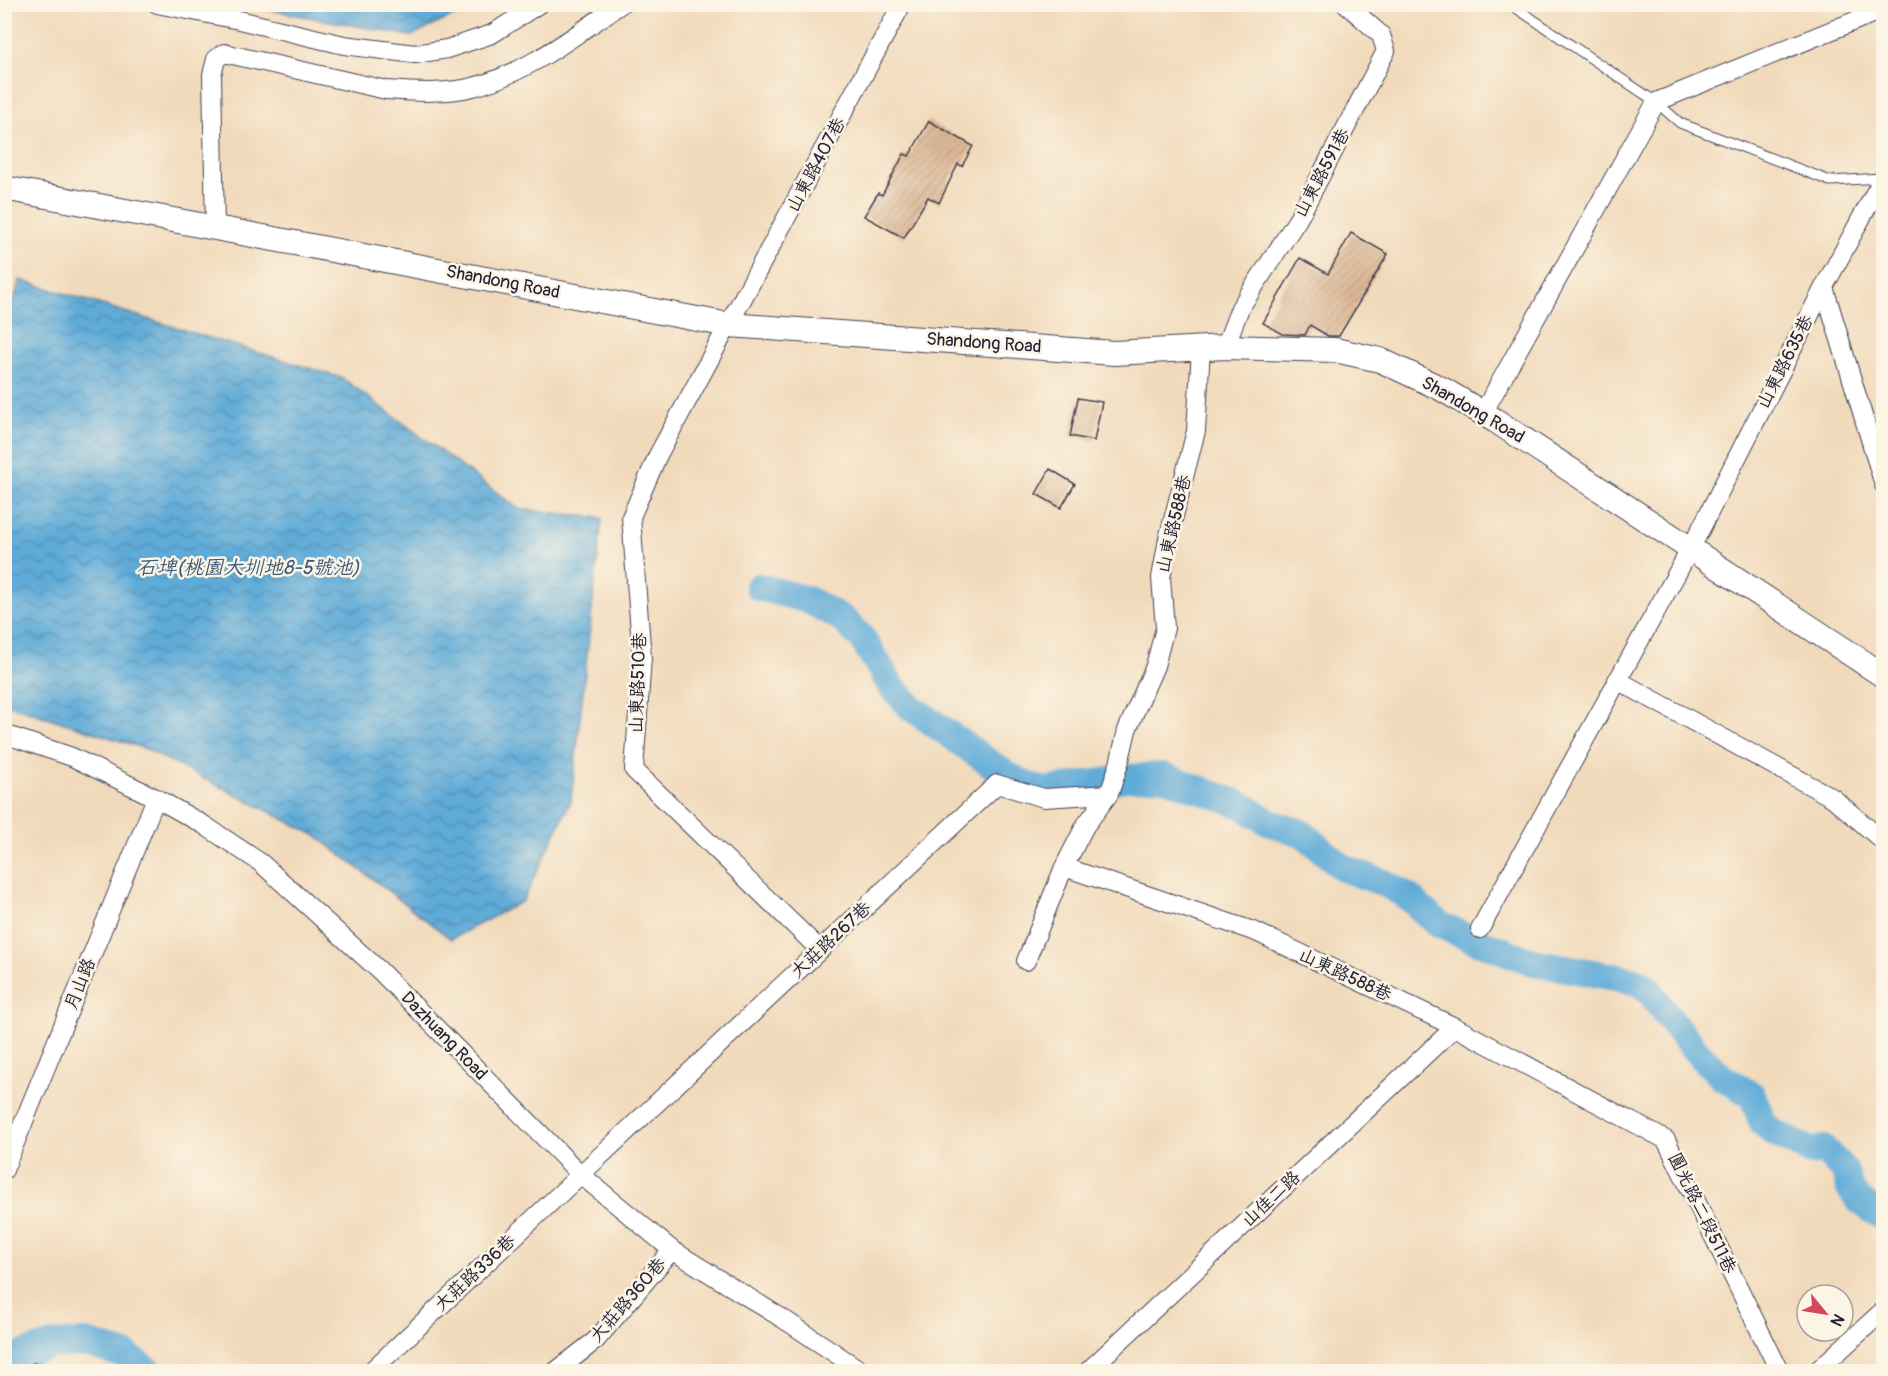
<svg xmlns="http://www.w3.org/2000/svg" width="1888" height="1376" viewBox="0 0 1888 1376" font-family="Pangolin,'LXGW WenKai TC',sans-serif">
<defs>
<pattern id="water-waves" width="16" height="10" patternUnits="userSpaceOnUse" patternTransform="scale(1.5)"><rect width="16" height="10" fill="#5fabd8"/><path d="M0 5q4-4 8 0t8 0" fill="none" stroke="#4e8bb0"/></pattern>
<pattern id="building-hatch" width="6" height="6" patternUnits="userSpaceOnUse" patternTransform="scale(1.5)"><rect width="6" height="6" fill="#dcb795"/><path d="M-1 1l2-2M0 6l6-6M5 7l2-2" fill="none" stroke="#bc9d81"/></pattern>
</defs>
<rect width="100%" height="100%" fill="#fcf5e5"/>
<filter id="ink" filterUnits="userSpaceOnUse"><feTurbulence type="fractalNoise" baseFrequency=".0167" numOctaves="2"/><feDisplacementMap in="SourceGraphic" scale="12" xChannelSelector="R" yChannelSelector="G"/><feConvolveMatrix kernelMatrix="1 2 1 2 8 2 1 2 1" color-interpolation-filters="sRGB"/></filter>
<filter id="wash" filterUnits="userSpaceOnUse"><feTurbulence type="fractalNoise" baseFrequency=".008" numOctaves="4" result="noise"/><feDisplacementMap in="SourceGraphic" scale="24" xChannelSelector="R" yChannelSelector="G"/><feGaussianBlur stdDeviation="1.35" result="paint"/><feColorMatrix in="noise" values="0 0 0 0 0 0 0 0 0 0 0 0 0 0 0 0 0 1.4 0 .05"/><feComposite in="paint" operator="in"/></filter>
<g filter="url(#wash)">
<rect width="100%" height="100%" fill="#f1dabb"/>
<path fill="url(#water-waves)" stroke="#40668a" stroke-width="1.5" d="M244,5h233l-66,31z
M20,280l322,98 177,131 83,9 -31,283 -48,100 -72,38 -136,-104 -169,-86 -141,-45 -1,-372z"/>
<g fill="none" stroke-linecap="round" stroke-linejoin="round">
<path stroke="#5fabd8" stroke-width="28" d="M759,587l49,13 33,18 21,20 29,48 21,22 85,60 24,15 23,8 83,-13 36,-2 79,29 26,17 36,12 39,34 41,15 23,13 31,28 34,15 61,23 93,17 14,4 10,8 18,26 28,34 26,26 30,18 11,28 8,8 41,21 11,-3 22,22 5,18 10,12 24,17
M4,1360l48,-15 34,-2 40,12 24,17"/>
</g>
<g id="blocks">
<path fill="url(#building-hatch)" d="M929,121l44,25 -11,20 -4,-2 -19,39 -11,-6 -24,41 -40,-22 14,-23 4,2 22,-41 5,2z
M1351,233l37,21 -49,82h-11l-18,-11 -5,10 -22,-1 -20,-11 37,-65 28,16z
M1078,398l24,4 -8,39 -24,-5z
M1050,469l25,15 -14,24 -25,-14z"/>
</g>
</g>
<g filter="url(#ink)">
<use href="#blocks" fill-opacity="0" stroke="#413e4e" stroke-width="1.5"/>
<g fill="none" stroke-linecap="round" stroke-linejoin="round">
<g stroke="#413e4e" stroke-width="11">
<path id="service" d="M1510,4l146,98 24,21 150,58 52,-3"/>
</g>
<g stroke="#413e4e" stroke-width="20">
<path id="minor" d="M157,4l82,16 105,25 71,9 32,-5 45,-15 47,-30
M215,228l-3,-153 4,-16 8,-6 162,37c28,2 59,4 87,-3 55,-14 102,-52 148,-83
M1824,287l60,198
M1225,347l15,-39 58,-89 88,-168 -5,-16 -35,-31
M1483,413l173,-311 228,-93
M1617,680l216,118 51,44
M4,734l68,23 84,41 48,27 57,38 119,108 201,204 91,75 116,72 75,50
M1064,867l192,65 199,95 211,113 114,232
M1480,929l211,-381 133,-261 59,-109
M820,950l-186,-180 8,-112 -11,-141 27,-62 244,-451
M1026,961l38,-94 21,-41 24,-32 10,-30 8,-34 28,-64 10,-38 -4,-50 7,-39 28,-108 5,-82
M4,1170l152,-372
M36,1372h3
M370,1372l627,-588 47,14 65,-4
M555,1372l41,-32 76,-90
M1087,1372l368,-345
M1816,1372l68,-62"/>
</g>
<g stroke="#413e4e" stroke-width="26">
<path id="tertiary" d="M4,188l725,137 385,28 111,-6 110,3 45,10 62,29 54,32 388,255"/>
</g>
<use href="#service" stroke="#fff" stroke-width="9"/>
<use href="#minor" stroke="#fff" stroke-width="18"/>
<use href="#tertiary" stroke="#fff" stroke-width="24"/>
</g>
</g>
<g text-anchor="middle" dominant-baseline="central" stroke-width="5" stroke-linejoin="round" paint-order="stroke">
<g font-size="18" fill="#22223b" stroke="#fcf5e5">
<text transform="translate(816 165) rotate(-62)">山東路407巷</text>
<text transform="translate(1322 173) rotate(-62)">山東路591巷</text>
<text transform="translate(503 282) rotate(11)">Shandong Road</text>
<text transform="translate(984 343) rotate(4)">Shandong Road</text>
<text transform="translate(1785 362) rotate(-63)">山東路635巷</text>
<text transform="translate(1473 410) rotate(30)">Shandong Road</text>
<text transform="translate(1174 524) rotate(-77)">山東路588巷</text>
<text transform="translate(638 683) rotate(-88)">山東路510巷</text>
<text transform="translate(831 940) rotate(-43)">大莊路267巷</text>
<text transform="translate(1345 975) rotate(25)">山東路588巷</text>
<text transform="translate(80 984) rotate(-68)">月山路</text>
<text transform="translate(444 1036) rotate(46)">Dazhuang Road</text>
<text transform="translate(1271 1199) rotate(-43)">山佳二路</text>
<text transform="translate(1702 1213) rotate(64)">圓光路二段511巷</text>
<text transform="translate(475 1273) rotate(-43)">大莊路336巷</text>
<text transform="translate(628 1300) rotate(-49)">大莊路360巷</text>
</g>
<g font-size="20" font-style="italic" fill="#3a597a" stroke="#fcf5e5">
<text x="248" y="567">石埤(桃園大圳地8-5號池)</text>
</g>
</g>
<rect width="1888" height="1376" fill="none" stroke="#fcf5e5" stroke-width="24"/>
<g transform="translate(1825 1313) rotate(120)"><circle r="28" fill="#fcf5e5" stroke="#a5a1a1" stroke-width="1.5"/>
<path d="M0-4.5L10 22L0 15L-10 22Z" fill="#d1495b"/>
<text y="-9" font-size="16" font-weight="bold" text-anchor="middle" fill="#22223b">N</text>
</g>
</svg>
